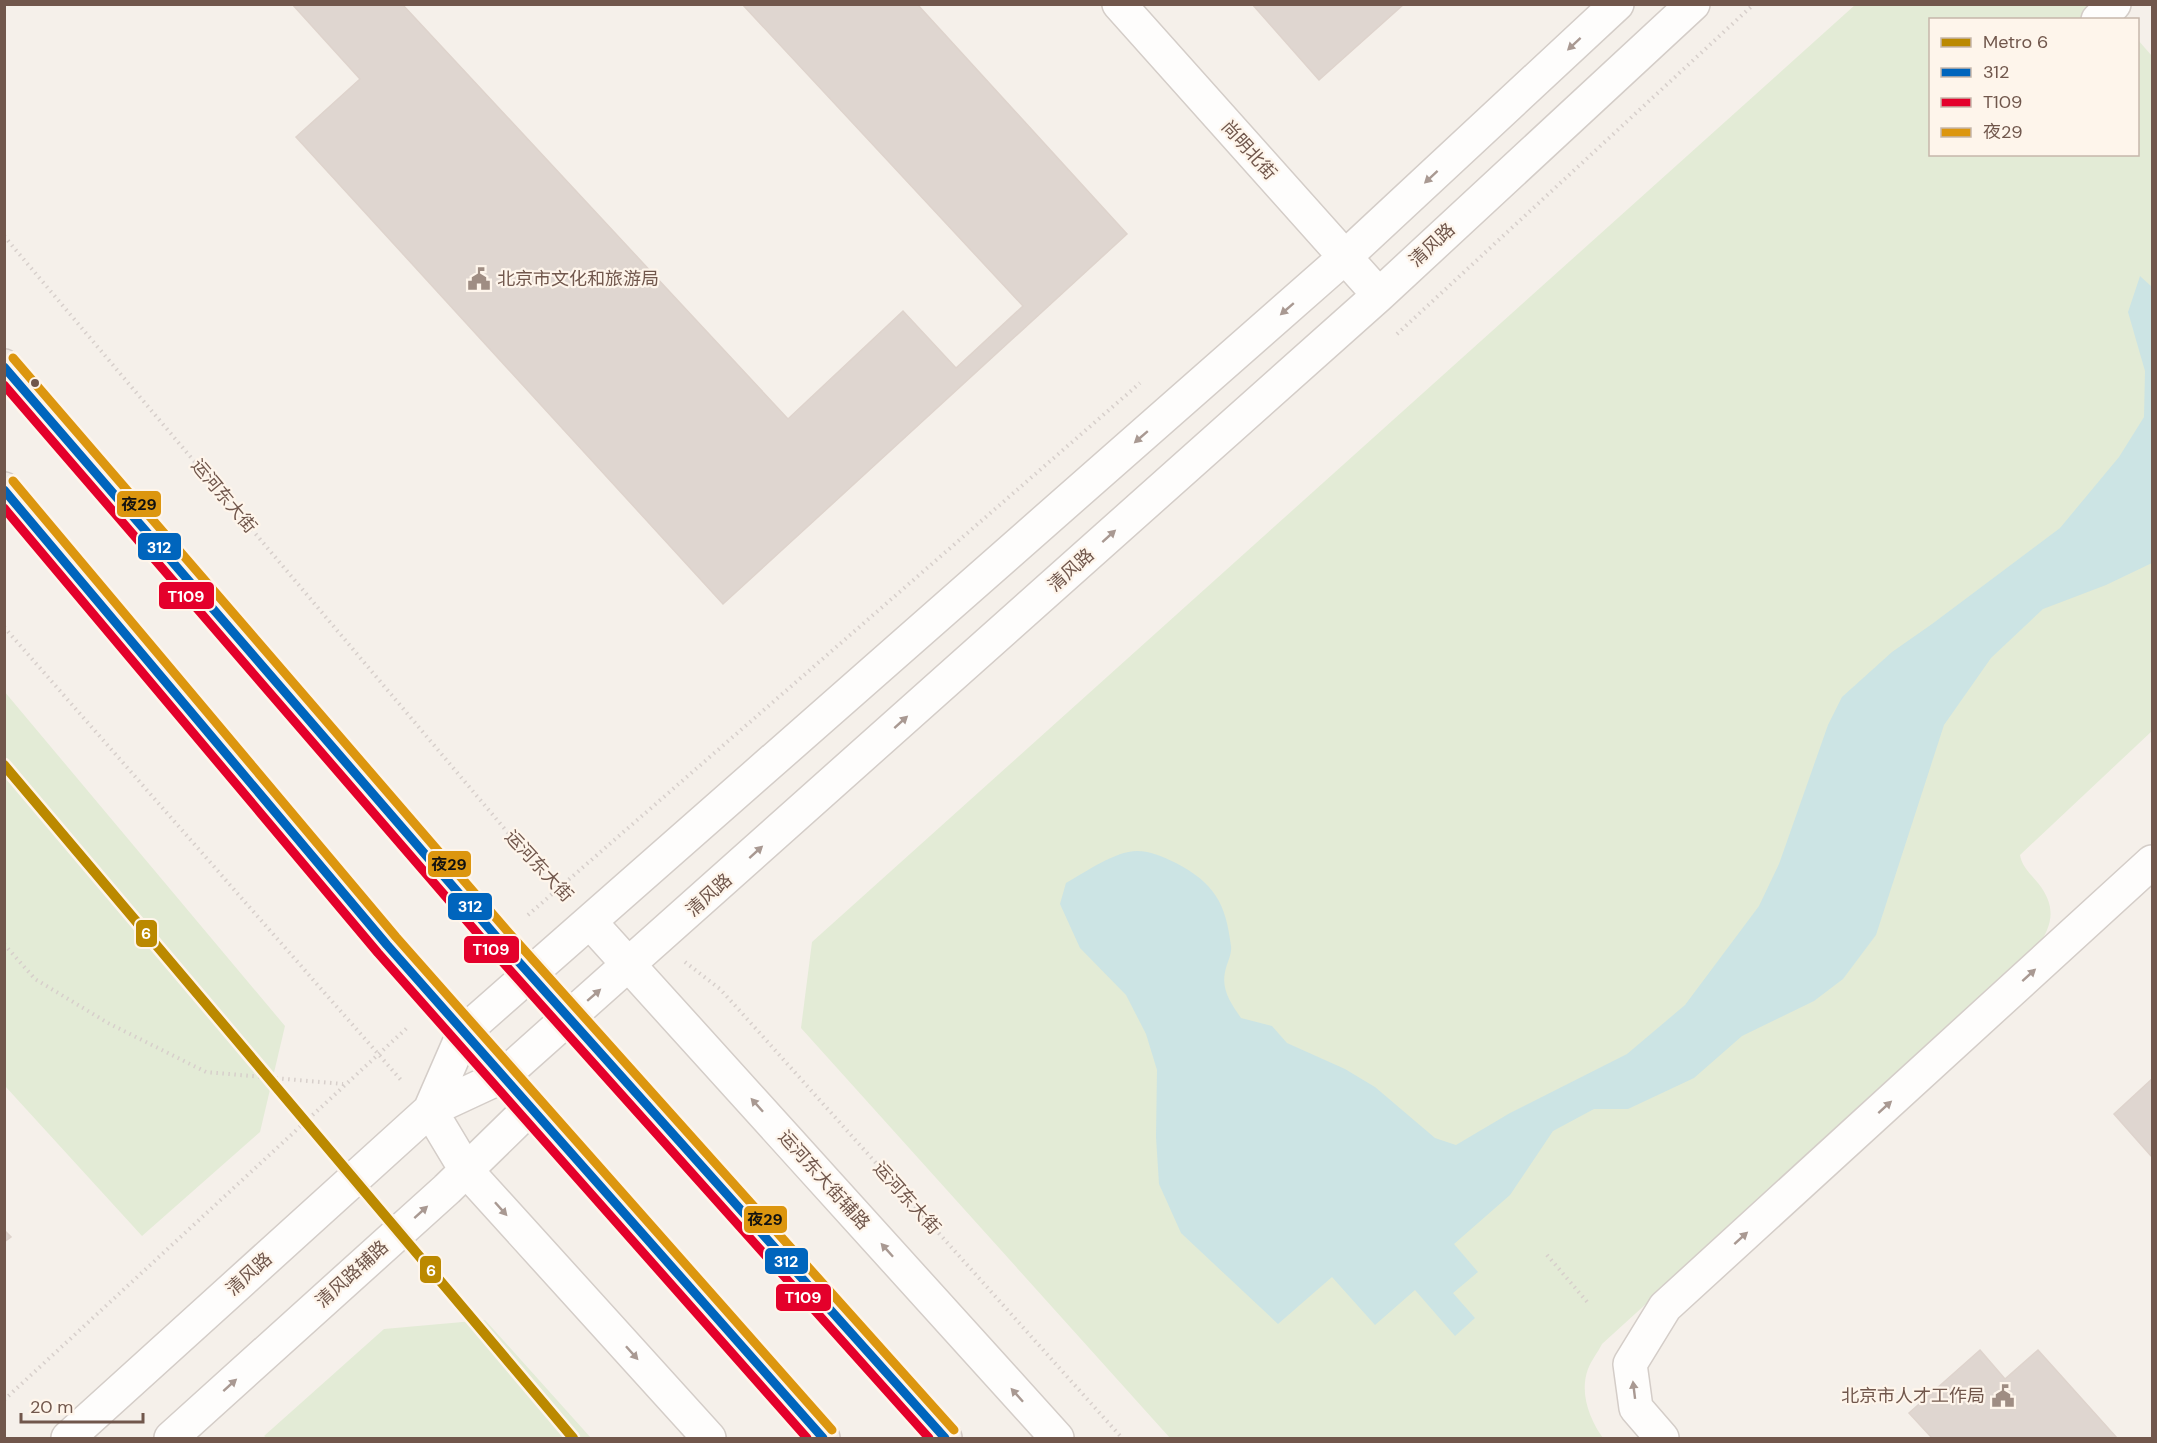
<svg xmlns="http://www.w3.org/2000/svg" width="2157" height="1443" viewBox="0 0 2157 1443" font-family="'DM Sans','Noto Sans SC',sans-serif">
<rect width="100%" height="100%" fill="#f5f0ea"/>
<path fill="#e3ebd6" d="M1855,5h251l13,14 -189,1v134h208v-114l14,16v675l-132,124c2,12 10,18 18,28 19,24 15,42 -2,66l-434,395c-4,8 -11,17 -14,25 -9,24 2,51 15,69h-433l-369,-410 11,-86z
M4,691l281,335 -25,106 -118,104 -137,-150z
M485,1320l106,118h-324l-3,-2 120,-107z"/>
<path fill="#cce4e4" d="M2140,276l12,11v276l-46,22 -63,24 -52,49 -47,67 -68,210 -33,44 -29,22 -72,35 -48,42 -66,31h-34l-41,22 -43,64 -56,49 24,28 -25,21 22,25 -20,18 -40,-46 -40,35 -43,-48 -54,47 -97,-91 -22,-49 -3,-47 1,-67 -11,-36 -20,-39 -46,-47 -20,-44 6,-21c18,-10 49,-32 71,-32 14,0 26,6 39,12 38,20 50,40 55,83 1,7 -3,15 -5,22 -6,20 4,34 15,50l31,8 15,17 58,26 30,18 60,51 21,7 54,-32 117,-59 58,-49 74,-99 20,-42 49,-139 14,-28 50,-45 40,-28 128,-96 59,-71 25,-40 1,-46 -17,-59z"/>
<path fill="#dfd6d0" stroke="#ded3cc" stroke-width="1.5" d="M292,4h110l386,415 115,-108 53,57 67,-62 -281,-302h175l210,230 -404,370 -427,-467 64,-58z
M1252,4h152l-85,76z
M2152,1079v78l-38,-43z
M4,1230l7,7 -7,5z
M1980,1350l25,29 33,-29 79,88h-185l-23,-25z"/>
<g fill="none" stroke-linecap="round" stroke-linejoin="round">
<g stroke="#d4cdc8" stroke-width="36">
<path id="minor" d="M1119,4l260,291
M2098,20l16,-16
M590,922l467,516
M430,1110l34,-78 881,-775 272,-253
M430,1110l36,60 243,268
M68,1438l362,-328 73,-34 876,-781 314,-291
M171,1438l276,-249 84,-82
M1662,1438l-26,-30 -6,-44 35,-57 487,-445"/>
</g>
<g stroke="#d4cbc6" stroke-width="36">
<path id="major" d="M4,366l496,575 445,497
M4,489l383,456 436,493"/>
</g>
<path stroke="#d7cfcb" stroke-width="4" stroke-dasharray="1.5 4.5" stroke-linecap="butt" d="M4,236l505,598 56,61
M1397,334l357,-330
M4,627l397,453
M528,915l612,-532
M4,944l31,35 73,44 98,49 137,12
M685,962l35,27 20,22 382,427
M1547,1255l42,49
M4,1400l404,-373"/>
<use href="#minor" stroke="#fefdfc" stroke-width="33"/>
<use href="#major" stroke="#f1ece6" stroke-width="33"/>
<g stroke="#fef5eb" stroke-width="14">
<path id="bus-1" d="M4,367l496,574 445,497
M4,490l383,455 436,493"/>
</g>
<g stroke="#fef5eb" stroke-width="14">
<path id="bus-2" d="M4,385l487,564 438,489
M4,508l374,445 429,485"/>
</g>
<g stroke="#fef5eb" stroke-width="14">
<path id="bus-3" d="M13,358l496,575 445,497
M13,481l383,456 436,493"/>
</g>
<use href="#bus-1" stroke="#0065bd" stroke-width="9"/>
<use href="#bus-2" stroke="#e4002b" stroke-width="9"/>
<use href="#bus-3" stroke="#dc960f" stroke-width="9"/>
<g stroke="#fef5eb" stroke-width="15">
<path id="metro-1" d="M4,765l569,673"/>
</g>
<use href="#metro-1" stroke="#bb8900" stroke-width="10"/>
</g>
<defs><path id="oneway-solid" d="M-6-.8H1V-3.2L6.5 0L1 3.2V.8H-6Z" transform="scale(1.5)"/></defs>
<g fill="#a99992">
<use href="#oneway-solid" transform="translate(1574 44) rotate(137)"/>
<use href="#oneway-solid" transform="translate(1431 177) rotate(137)"/>
<use href="#oneway-solid" transform="translate(1287 309) rotate(139)"/>
<use href="#oneway-solid" transform="translate(1141 437) rotate(139)"/>
<use href="#oneway-solid" transform="translate(1109 536) rotate(-42)"/>
<use href="#oneway-solid" transform="translate(901 722) rotate(-42)"/>
<use href="#oneway-solid" transform="translate(756 852) rotate(-42)"/>
<use href="#oneway-solid" transform="translate(2029 975) rotate(-42)"/>
<use href="#oneway-solid" transform="translate(594 995) rotate(-41)"/>
<use href="#oneway-solid" transform="translate(757 1105) rotate(-132)"/>
<use href="#oneway-solid" transform="translate(1885 1107) rotate(-42)"/>
<use href="#oneway-solid" transform="translate(501 1209) rotate(48)"/>
<use href="#oneway-solid" transform="translate(421 1212) rotate(-42)"/>
<use href="#oneway-solid" transform="translate(1741 1238) rotate(-42)"/>
<use href="#oneway-solid" transform="translate(887 1250) rotate(-132)"/>
<use href="#oneway-solid" transform="translate(632 1353) rotate(48)"/>
<use href="#oneway-solid" transform="translate(230 1385) rotate(-42)"/>
<use href="#oneway-solid" transform="translate(1634 1390) rotate(-97)"/>
<use href="#oneway-solid" transform="translate(1017 1395) rotate(-132)"/>
</g>
<defs>
<g id="civic-bare" transform="scale(1.8)"><path d="M-.6-6.5H3V-4.5H.6V-3L4-1V1h2V6H-6V1h2V-1L-.6-3ZM-1.2 2.5V6h2.4V2.5Z" fill="#9f8d83" stroke="#fef5eb" stroke-width="2.5" paint-order="stroke"/></g>
</defs>
<g fill-rule="evenodd">
<use href="#civic-bare" x="479" y="279"/>
<use href="#civic-bare" x="2003" y="1396"/>
</g>
<circle fill="#71574c" stroke="#fef5eb" stroke-width="2" cx="35" cy="383" r="5"/>
<g text-anchor="middle" dominant-baseline="central" stroke-width="4.5" stroke-linejoin="round" paint-order="stroke">
<g font-size="18" fill="#71574c" stroke="#fef5eb">
<text transform="translate(1249 150) rotate(48)">尚明北街</text>
<text transform="translate(1432 245) rotate(-43)">清风路</text>
<text transform="translate(224 496) rotate(50)">运河东大街</text>
<text transform="translate(1071 570) rotate(-42)">清风路</text>
<text transform="translate(539 866) rotate(47)">运河东大街</text>
<text transform="translate(709 895) rotate(-42)">清风路</text>
<text transform="translate(824 1180) rotate(48)">运河东大街辅路</text>
<text transform="translate(907 1198) rotate(48)">运河东大街</text>
<text transform="translate(249 1274) rotate(-42)">清风路</text>
<text transform="translate(352 1274) rotate(-42)">清风路辅路</text>
</g>
<g font-size="18" fill="#71574c" stroke="#fef5eb" text-anchor="start">
<text x="497" y="279">北京市文化和旅游局</text>
<text x="1985" y="1396" text-anchor="end">北京市人才工作局</text>
</g>
</g>
<g stroke="#fef5eb" stroke-width="2">
<rect x="116" y="490" width="46" height="28" rx="6" fill="#dc960f"/>
<rect x="137" y="532" width="45" height="29" rx="6" fill="#0065bd"/>
<rect x="158" y="581" width="57" height="29" rx="6" fill="#e4002b"/>
<rect x="427" y="850" width="45" height="28" rx="6" fill="#dc960f"/>
<rect x="447" y="892" width="46" height="29" rx="6" fill="#0065bd"/>
<rect x="135" y="919" width="23" height="29" rx="6" fill="#bb8900"/>
<rect x="463" y="935" width="57" height="29" rx="6" fill="#e4002b"/>
<rect x="743" y="1205" width="45" height="29" rx="6" fill="#dc960f"/>
<rect x="764" y="1247" width="45" height="28" rx="6" fill="#0065bd"/>
<rect x="419" y="1255" width="23" height="29" rx="6" fill="#bb8900"/>
<rect x="775" y="1283" width="57" height="29" rx="6" fill="#e4002b"/>
</g>
<g font-size="16" text-anchor="middle" font-weight="bold" fill="#fff">
<text x="159" y="553">312</text>
<text x="186" y="602">T109</text>
<text x="470" y="912">312</text>
<text x="146" y="939">6</text>
<text x="491" y="955">T109</text>
<text x="786" y="1267">312</text>
<text x="431" y="1276">6</text>
<text x="803" y="1303">T109</text>
</g>
<g font-size="16" text-anchor="middle" font-weight="bold" fill="#111">
<text x="139" y="510">夜29</text>
<text x="449" y="870">夜29</text>
<text x="765" y="1225">夜29</text>
</g>
<rect width="2157" height="1443" fill="none" stroke="#71574c" stroke-width="12"/>
<rect x="1929" y="18" width="210" height="138" fill="#fef5eb" stroke="#c6b6ab" stroke-width="1.5"/>
<rect x="1941" y="38" width="30" height="9" fill="#bb8900" stroke="#c6b6ab" stroke-width="1.5"/>
<text x="1983" y="48" font-size="18" fill="#71574c">Metro 6</text>
<rect x="1941" y="68" width="30" height="9" fill="#0065bd" stroke="#c6b6ab" stroke-width="1.5"/>
<text x="1983" y="78" font-size="18" fill="#71574c">312</text>
<rect x="1941" y="98" width="30" height="9" fill="#e4002b" stroke="#c6b6ab" stroke-width="1.5"/>
<text x="1983" y="108" font-size="18" fill="#71574c">T109</text>
<rect x="1941" y="128" width="30" height="9" fill="#dc960f" stroke="#c6b6ab" stroke-width="1.5"/>
<text x="1983" y="138" font-size="18" fill="#71574c">夜29</text>
<path d="M21 1413v9h122v-9" fill="none" stroke="#71574c" stroke-width="3"/>
<text x="30" y="1413" font-size="18" fill="#71574c" stroke="#fef5eb" stroke-width="4.5" paint-order="stroke">20 m</text>
</svg>
